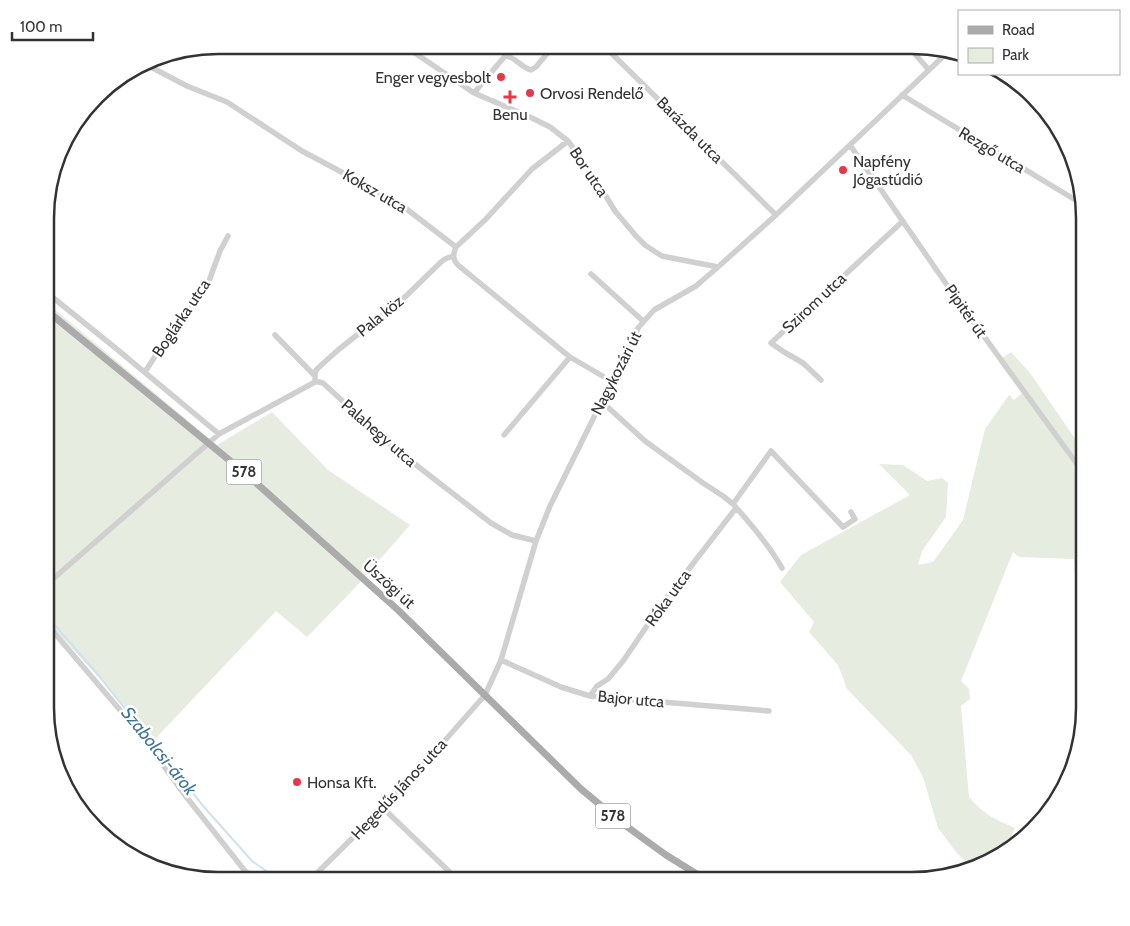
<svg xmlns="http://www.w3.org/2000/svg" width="1130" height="926" viewBox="0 0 1130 926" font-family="Cabin,sans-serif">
<rect width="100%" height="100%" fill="#fff"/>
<path fill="#e6ecdf" d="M46,302l171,143 55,-33 56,58 82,55 -58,66 -45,46 -31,-26 -121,128 -109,-119z
M1011,352l19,21 55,80v183h-6l-5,-77 -55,-2 -6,-5 -52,129 8,8 1,10 -9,7 8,91c16,18 25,22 46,31l-4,9 7,4 -39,27 -6,1 -17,-17 -18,-24 -15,-51 -12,-22 -64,-66 -9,-24 -29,-33 5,-10 -34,-40 21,-27 109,-60 -31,-31 24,1 24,16 15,-3 6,5 -2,34 -24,34 -4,14 15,-3 30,-42 22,-91 24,-34 5,5 8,-7 -24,-32z"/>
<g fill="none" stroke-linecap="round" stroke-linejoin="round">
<path stroke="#cfe2ee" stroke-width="2" d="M46,615l49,56 109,136 48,54 23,16 4,4"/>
<path stroke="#d0d0d0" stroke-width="5.5" d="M403,45l71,48 58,25 18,9 18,14 23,31 24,39 21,25 9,9 9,6 8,5 10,2 46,9
M603,45l173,170
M907,45l22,25
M145,64l42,22 40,16 75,49 32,17 35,19 17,14 18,6 52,40c-3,8 -4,12 2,18l112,92 41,24
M474,93l31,-37c10,0 16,12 26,14l5,-3 18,-22
M902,95l180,109
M850,145l106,153 129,177
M456,247l29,-27 47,-51 36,-28
M591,274l52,47
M46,292l67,54 106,88
M275,335l40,41
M145,372l21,-33 24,-29 19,-29 11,-30 8,-15
M821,380l-18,-17 -19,-11 -13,-9 132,-122
M315,382v-10l3,-4 20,-18 67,-53 36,-35 4,-3 8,-3
M601,401l44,40 58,42 20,13 10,8
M504,435l66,-78
M782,568c-13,-23 -31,-44 -49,-64l38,-53 72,76 12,-8 -4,-7
M46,585l173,-151 96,-52h4l4,1 51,47 24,21 93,72 21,12 24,6
M46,623l96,113 42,58 61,77 13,10
M501,660l60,27 29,9 179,15
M590,696l7,-10 11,-7 15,-18 41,-60 72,-93
M383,808l76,73
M312,881l5,-8 66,-65 65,-71 37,-42 16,-35 35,-119 14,-35 88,-178 16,-18 42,-24 22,-19 58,-52 173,-164"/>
<path stroke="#ababab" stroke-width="7" d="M46,310l199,163 153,137 183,179 41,34 26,19 18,13 42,26"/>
</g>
<g fill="#e63946" stroke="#fff" stroke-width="2">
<circle cx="501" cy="77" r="5"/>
<circle cx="530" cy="93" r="5"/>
<path d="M507.5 89.5h5v5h5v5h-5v5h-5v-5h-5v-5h5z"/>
<circle cx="843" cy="170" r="5"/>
<circle cx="297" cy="782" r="5"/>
</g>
<g text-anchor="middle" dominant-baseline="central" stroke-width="5" stroke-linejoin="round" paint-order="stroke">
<g fill="#fff" stroke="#707070" stroke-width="1">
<rect x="226.5" y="459.5" width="35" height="25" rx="4"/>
<rect x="595.5" y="803.5" width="35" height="25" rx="4"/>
</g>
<g font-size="15" font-weight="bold" fill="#333">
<text x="244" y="472">578</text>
<text x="613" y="816">578</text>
</g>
<g font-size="16" fill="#333" stroke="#fff" text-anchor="start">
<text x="491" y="77" text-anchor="end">Enger vegyesbolt</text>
<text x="540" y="93">Orvosi Rendelő</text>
<text x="510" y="114" text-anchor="middle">Benu</text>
<text x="853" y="161">Napfény<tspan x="853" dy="18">Jógastúdió</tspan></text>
<text x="307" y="782">Honsa Kft.</text>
</g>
<g font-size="16" fill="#333" stroke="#fff">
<text transform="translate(690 130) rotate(45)">Barázda utca</text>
<text transform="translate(992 150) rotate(31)">Rezgő utca</text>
<text transform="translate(589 172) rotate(56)">Bor utca</text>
<text transform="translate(375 191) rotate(30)">Koksz utca</text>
<text transform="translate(814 303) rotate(-43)">Szirom utca</text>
<text transform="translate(966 311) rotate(55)">Pipitér út</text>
<text transform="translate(380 316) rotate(-39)">Pala köz</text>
<text transform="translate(181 318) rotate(-56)">Boglárka utca</text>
<text transform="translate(616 373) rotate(-63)">Nagykozári út</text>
<text transform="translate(379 433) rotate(41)">Palahegy utca</text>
<text transform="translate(389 584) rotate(42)">Üszögi út</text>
<text transform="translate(668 598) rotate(-54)">Róka utca</text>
<text transform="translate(631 699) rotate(5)">Bajor utca</text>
<text transform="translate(399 789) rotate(-47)">Hegedűs János utca</text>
</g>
<g font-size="18" font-style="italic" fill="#3f7597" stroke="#fff">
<text transform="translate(159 751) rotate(51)">Szabolcsi-árok</text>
</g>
</g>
<path d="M0 0H1130V926H0ZM218 54H912A164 164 0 0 1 1076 218V708A164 164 0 0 1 912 872H218A164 164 0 0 1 54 708V218A164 164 0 0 1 218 54Z" fill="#fff" fill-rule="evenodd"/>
<path fill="none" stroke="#333" stroke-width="2.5" d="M218 54H912A164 164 0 0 1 1076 218V708A164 164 0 0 1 912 872H218A164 164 0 0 1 54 708V218A164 164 0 0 1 218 54Z"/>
<rect x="958" y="10" width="162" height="65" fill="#ffffff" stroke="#adadad"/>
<rect x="968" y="26" width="25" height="8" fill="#ababab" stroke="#adadad"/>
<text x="1002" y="35" font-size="15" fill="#333333">Road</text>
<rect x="968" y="48" width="25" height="15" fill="#e6ecdf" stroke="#adadad"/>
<text x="1002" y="60" font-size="15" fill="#333333">Park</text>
<path d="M12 32v8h81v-8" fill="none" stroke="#333333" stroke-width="2.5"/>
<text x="20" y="32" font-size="15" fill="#333333" stroke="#ffffff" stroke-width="4" paint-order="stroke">100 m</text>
</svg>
